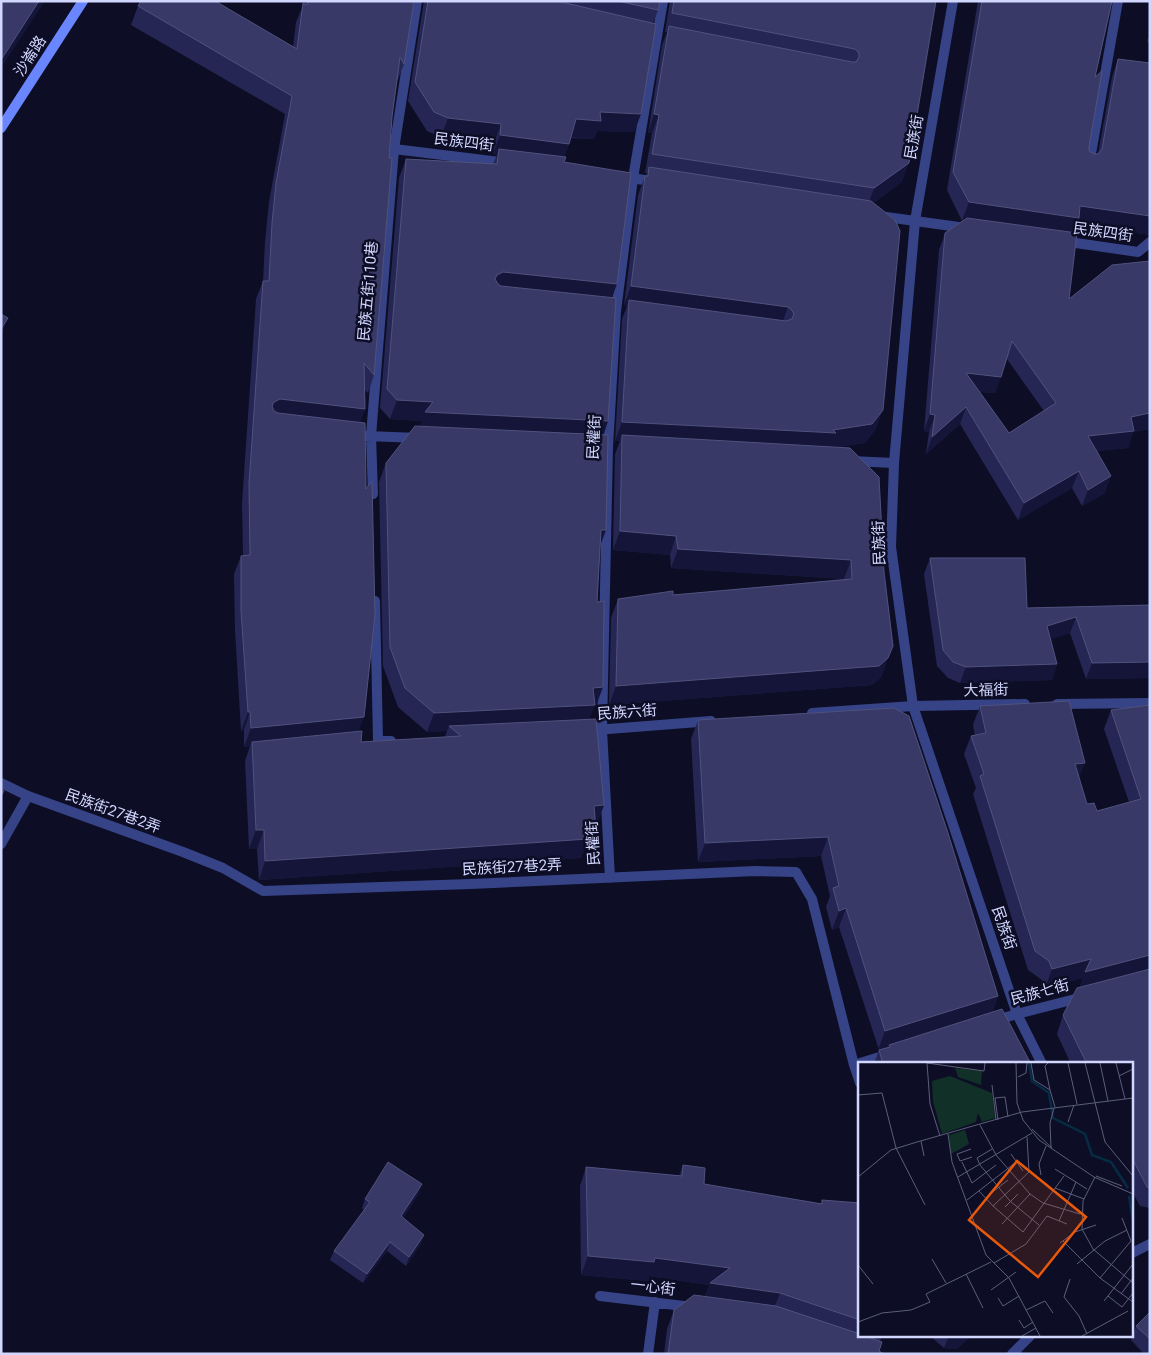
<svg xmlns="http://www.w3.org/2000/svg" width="1151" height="1355" viewBox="0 0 1151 1355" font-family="Roboto,'Noto Sans TC',sans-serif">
<rect width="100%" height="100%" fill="#0d0e25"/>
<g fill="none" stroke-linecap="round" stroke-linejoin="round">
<path stroke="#364487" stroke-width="10" d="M417,1l-23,148 114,14
M1089,165l29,-164
M619,176l38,6
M879,216l87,12
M1062,241l76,11 12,-10
M366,436l53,2
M850,461l44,2
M373,494l-2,-58 23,-287
M375,601l3,140h13
M1057,704l93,-1
M812,713l101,-7 112,-2
M583,731l128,-10
M1,783l27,13 155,56 40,16 40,23 207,-7 285,-13 41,1 16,27 42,166 6,18
M1,844l27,-48
M610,878l-8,-148 6,-283 8,-136 17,-133 30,-177
M993,1021l24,-7 66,-17
M854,1065l35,-11
M600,1296l92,11
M648,1354l7,-52"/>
<path stroke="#364487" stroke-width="10" d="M953,1l-38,220 -21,242 -3,84 22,159 104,308 25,50
M1132,1253l18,-9
M1012,1354l18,-18"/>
<path stroke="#6986ff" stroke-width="10" d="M1,128l82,-127"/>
</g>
<path fill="#252654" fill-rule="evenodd" d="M305,1h109l-10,63 -7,18v-1l-5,36 -18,258 -6,18 -3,-3v19l-5,13 4,295 -6,14 3,11 84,-5 2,-6 -20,1 -29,-25 -15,-41 -4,-184 7,-19 34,-37 2,-5 -32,-2 -10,-11 19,-230 7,-19 87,5 4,-9 -4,-1 1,-11 -53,-6 -14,-6 -19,-30 16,-100h236l-2,9 -5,13 -12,91 -7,18 -37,-1 -3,8 -23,-1 -7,19v5l48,136 -8,136 -4,113 -3,55 -1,104h-2l-5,13 15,86 -7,19h-2l1,5 -7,19h-4l-4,10 -322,22 -2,-31h-8l-4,-88 5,-15 -6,1v-17l-3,1 -6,-101 -1,-56 7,-18 2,-1 -1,-52 14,-204 7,-18 2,-39 4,-40 16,-88 -154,-89 7,-19 155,41 3,-25z
M670,1h266l-34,181 -29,21 3,226 -11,14 -27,4 48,217 -5,13 -9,8 -263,20 2,-87 7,-19 55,-4 171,-16 -173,-11 -1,-13 -57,-5 2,-96 5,-13h-5l7,-122 5,-13 -3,-1 14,-110 7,-19h1l1,-3h-2l7,-40h-4l14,-88 5,-13h-2z
M978,1h134l-17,76 -6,70v4l5,3h4l14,-77 6,-18 32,4v172l-74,-11 -3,8 -4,67 81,-38v168l-17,3 -5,16 -32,3 9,42 -23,13 -10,-18 -54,32 -58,-96 -34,30 3,-22 -5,-1 15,-181 6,-17 17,-12 -15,-31zM1007,359l37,52 -35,22 -29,-41 15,1z
M1150,34v10l-3,-3z
M930,558l97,50 123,-3v73l-64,1 -16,-46 -19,6 6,25 -5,16 -92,3 -12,-5 -11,-12 -13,-92z
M1150,705v262l-1,2h1v239l-10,-2 -8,-15v-127h-61l-14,-30 6,-19 16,-27 4,-10 -38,10 -3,-8 -14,-10 -55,-176 3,-6 -12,-34 7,-18 4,-1 -2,-10 7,-19 99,72 8,26 10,7 32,-9 -25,-73 7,-19z
M894,708l104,288 -6,17 39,51h-157l5,-14 -40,-123 -7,3 -6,-23 4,-11 -9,-40 -123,6 -7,-123 7,-19z
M683,1165l21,19 117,20 1,-4 38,3v133h22l-2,5 -1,10 5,3h-220l3,-25 7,-19 31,-14 4,-11 -60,-9 -1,5 -67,-6 -1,-89 6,-19 93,9z
M419,1193l-16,25 18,26 -15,22 -19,-15 -24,32 -33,-23 4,-9 30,-41 -2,-2 3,-9z
M1150,1312v42h-6l-13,-14 5,-14z
M929,1336h42l-14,13 -13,-1 -13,-11z"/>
<path fill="#141539" d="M39,1h6l-44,67v-8z
M600,112l41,2 -7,18 -37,-1 -3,8 -25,-2 7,-18z
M654,114l5,1 -7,18h-4z
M448,118l53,6 -7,19 -53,-6z
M500,135l69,9 -7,18 -63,-13 -2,6 -4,-1z
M909,163l-7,19 -35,25 7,-19z
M969,202l111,4 70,10v19l-74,-11 -4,12 -110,-15z
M503,272l114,12 -7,19 -120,-9 7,-19z
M631,286l157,21 -7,19 -152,-26 -2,6 -3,-1z
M8,318l-7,18v-7z
M966,373l35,4 -6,16 -35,-3z
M280,399l85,10 -7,19 -91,-7 7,-19z
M397,400l36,2 175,19 -6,19 -184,-9 4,-10 -32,-2z
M966,407l-6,17 -34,30 6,-17z
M883,410l-7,19 -11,14 -35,6 -208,-14 -2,6h-5l7,-19 211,8z
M1150,413v16l-17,3 -5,16 -46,5 6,-17 43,-19z
M930,414l5,1 -6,17 -5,-1z
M1079,471l-7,17 -54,32 6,-17z
M1111,476l-6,17 -23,13 6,-16z
M601,530h5l-7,19z
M620,531l56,5 -6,19 -57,-5z
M678,549l173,11 -7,19 -173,-11z
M1076,617l-6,16 -28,9 5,-16z
M893,646l-7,18 -5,13 -9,8 -263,20 7,-19z
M1150,662v16l-64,1 6,-16z
M1057,664l-5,16 -92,3 6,-16z
M603,687l-7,19h-2l-6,18 -139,2 -2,5 -20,1 7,-19z
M248,712h2l-6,18 -3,1z
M364,717l-7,19 -105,6 -2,4 -6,1 7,-19z
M1085,763l-7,18 -3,-17z
M604,805l-7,19 -10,1 7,-19z
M596,829l-7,19h-4l-4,10 -322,22 6,-19z
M256,830h8l-7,19h-8z
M828,837l-7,19 -123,6 7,-19z
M846,908l-7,19 -7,3 7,-19z
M1150,943v24l-2,5 -70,19 5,-13 -38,10 7,-19z
M998,996l-7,19 -102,30v2l-11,3 7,-19z
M422,1184l-3,9 -21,32 3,-9z
M424,1235l-3,9 -15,22 3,-9z
M390,1242l-3,9 -24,32 4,-9z
M588,1256l67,2 75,10 50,25 -7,18 -70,-9 6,-17 -60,-9 -1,5 -67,-6z
M949,1336h22l-14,13 -13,-1z"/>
<path fill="#383966" stroke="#50527e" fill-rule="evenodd" d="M1,1h38l-38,59z
M141,1h74l82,48 6,-46 4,2 1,-4h106l-10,63 -4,-7 -8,60 -3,41h3l-18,217 -10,-12 1,46 -85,-10 -6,3 -2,4 2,5 4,2 87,10 1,66 6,-8 3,134 -11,102 -113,11 -1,-16h-2l-7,-101v-55l9,-1 -1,-71 14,-203h6l3,-58 4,-40 16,-87 -154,-90z
M428,1h129l99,23 -15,90 -41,-2 1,9 -25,-2 -7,25 -69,-9 1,-11 -53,-6 -14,-6 -19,-30z
M618,1h42l-2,9z
M674,1h262l-27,162 -35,25 -222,-34 7,-39 -5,-1 15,-88 183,36h4l3,-5v-4l-4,-4 -183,-36z
M982,1h130l-17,76 7,-6 -13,76v4l5,3h4l4,-5 16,-90 32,4v153l-70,-10 -1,12 -110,-16 -16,-30z
M499,149l67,8 -2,5 67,11 -14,111 -114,-12 -6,3 -2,4 3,5 3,2 115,12 -8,123 -183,-9 8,-10 -36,-2 -10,-11 19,-230 91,5z
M649,167l222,34 24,19 5,11 -17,179 -11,14 -39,6 3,3 -214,-11 7,-122 157,21 6,-2 2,-5 -3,-5 -3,-2 -157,-21 14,-110h3z
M967,218l110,15 -8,66 43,-34 38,-4v152l-19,4 3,14 -46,5 23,40 -23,14 -9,-19 -55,32 -58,-96 -34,30 3,-22 -5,-1 15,-181zM1012,341l44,62 -47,30 -43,-60 35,4z
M1,314l7,4 -7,11z
M415,426l193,9 -2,95h-5l-4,72 7,-1 -1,86 -10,1 2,17 -161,8 -29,-25 -15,-41 -4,-184z
M622,435l228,13 29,29 5,95 9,74 -5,12 -9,8 -263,20 2,-87 55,-8v4l179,-16 -1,-19 -173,-11 -2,-13 -56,-5z
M930,558h95l2,50 123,-3v57l-58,1 -16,-46 -29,9 10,38 -91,3 -13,-5 -10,-12z
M1069,701l16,62 -10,1 12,40 7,-1 3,8 44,-12 -30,-89 39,-5v250l-65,17 6,-13 -39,10 -3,-8 -14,-10 -55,-175 4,-2 -13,-38 15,-3 -6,-27z
M894,708l15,8 39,117 50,163 -113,35 -39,-123 -7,3 -6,-23 6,-2 -11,-49 -123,6 -7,-123z
M596,719l8,86 -10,1 2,23 -8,1v9l-323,22 -1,-31h-8l-4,-88 110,-11 -1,11 100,-6 -12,-10z
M1,789l3,2 -3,5z
M1150,969v219l-3,-1 -15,-29v-94h-45l-24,-49 14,-27z
M1002,1009l29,55h-148l-4,-14 11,-3 -1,-2z
M388,1162l34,22 -21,32 23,19 -15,22 -19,-15 -23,32 -33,-23 36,-49 -5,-3z
M683,1165l22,3 -1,16 118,20v-4l38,3v117l-80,-27 -70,-10 20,-15 -75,-10 -1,4 -66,-6 -2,-89 96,9z
M694,1295l82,11 84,28v2h5l17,6 -3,9 5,3h-216l6,-44z
M1150,1312v27l-14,-13z"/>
<g text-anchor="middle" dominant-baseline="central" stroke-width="5" stroke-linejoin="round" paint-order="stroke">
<g font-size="15" fill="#d2d7ff" stroke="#0d0e25">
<text transform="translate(30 56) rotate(-57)">沙崙路</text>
<text transform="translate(914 137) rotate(-80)">民族街</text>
<text transform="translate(464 142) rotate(7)">民族四街</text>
<text transform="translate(1103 232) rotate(8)">民族四街</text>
<text transform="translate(368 291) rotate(-85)">民族五街110巷</text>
<text transform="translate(594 437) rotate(-87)">民權街</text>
<text transform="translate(879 543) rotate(-92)">民族街</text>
<text transform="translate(986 690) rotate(-1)">大福街</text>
<text transform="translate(627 712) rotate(-4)">民族六街</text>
<text transform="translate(113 811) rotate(20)">民族街27巷2弄</text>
<text transform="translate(593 843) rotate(-93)">民權街</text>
<text transform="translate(512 867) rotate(-3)">民族街27巷2弄</text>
<text transform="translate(1004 928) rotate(71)">民族街</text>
<text transform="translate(1040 992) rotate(-15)">民族七街</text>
<text transform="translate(653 1287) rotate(7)">一心街</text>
</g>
</g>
<g transform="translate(858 1062)">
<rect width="275" height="275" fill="#0d0e25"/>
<path d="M97,6l27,3 -1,14 -23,-8zM92,14l42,17 3,25 -13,4 -4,-9 -2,9 -34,12 -9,-33 -1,-20zM107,68l4,14 -18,10 -2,-19z" fill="#103028"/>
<path fill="none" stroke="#072b45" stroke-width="2.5" d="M171,1l3,18 17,12 4,25 32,16 7,21 19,7 17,26M271,134l4,26"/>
<path fill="none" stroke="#5c5e7c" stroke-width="1" d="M69,1l3,41 10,32M69,1l57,8 1,-8M158,1l1,40 6,17 16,20 55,37 39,17M173,1l3,17 16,10 5,17M190,1l-3,3 5,24M210,1l9,41M227,1l20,79 28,34M242,1l8,38M258,1l9,36M261,14l14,-7M160,15l8,-4 1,-10M134,23l4,35M0,33l24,-2 14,55 29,57M140,58l-3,-22 10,-1 3,20M210,60l6,-17M122,63l16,30 34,39 13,9 37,11M174,67l20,19M90,72l4,28 34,93 23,23 31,58M63,79l3,15M193,85l-1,-24 4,-15M113,87l-14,5 3,7 12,-4M134,87l-15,9 3,7 30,36 29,24M153,92l12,17M104,100l10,21 24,-18M197,107l32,20M183,113l-2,-11 7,-18M238,114l26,10M0,115l33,-27 26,-8 105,-30 111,-14M100,115l74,-44M237,115l-12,24 -1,28 11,20 40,34M197,126l29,11M121,129l14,15 36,-34 -2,-35M132,132l18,-14M109,138l48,-37M135,144l30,26 41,-56M147,145l13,-13M201,159l17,-39M144,162l28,-30M205,179l37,37 33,24M202,181l15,-11 21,-7M74,197l14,24M136,201l32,-19 21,-28 20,8M219,202l28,-23 22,-11M0,203l15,19M108,212l17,34M242,216l31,-37 -9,-23M212,217l-6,18 15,19 8,18M133,228l25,-18M263,232l12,-16M250,234l14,11 11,-14M140,236l5,8 16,-10M246,239l29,-37M168,248l19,-9 8,12M161,258l5,8 9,-6M0,260l24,-9 29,-3 19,-8 -4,-8 65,-32M164,274l14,-8M224,274l46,-25"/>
<path fill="#e8590c" fill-opacity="0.15" stroke="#e8590c" stroke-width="2.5" d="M159,99l69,56 -48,60 -69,-57z"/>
<rect width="275" height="275" fill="none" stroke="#d2d7ff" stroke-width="2.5"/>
</g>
<rect width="1151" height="1355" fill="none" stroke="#d2d7ff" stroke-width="5"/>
</svg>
